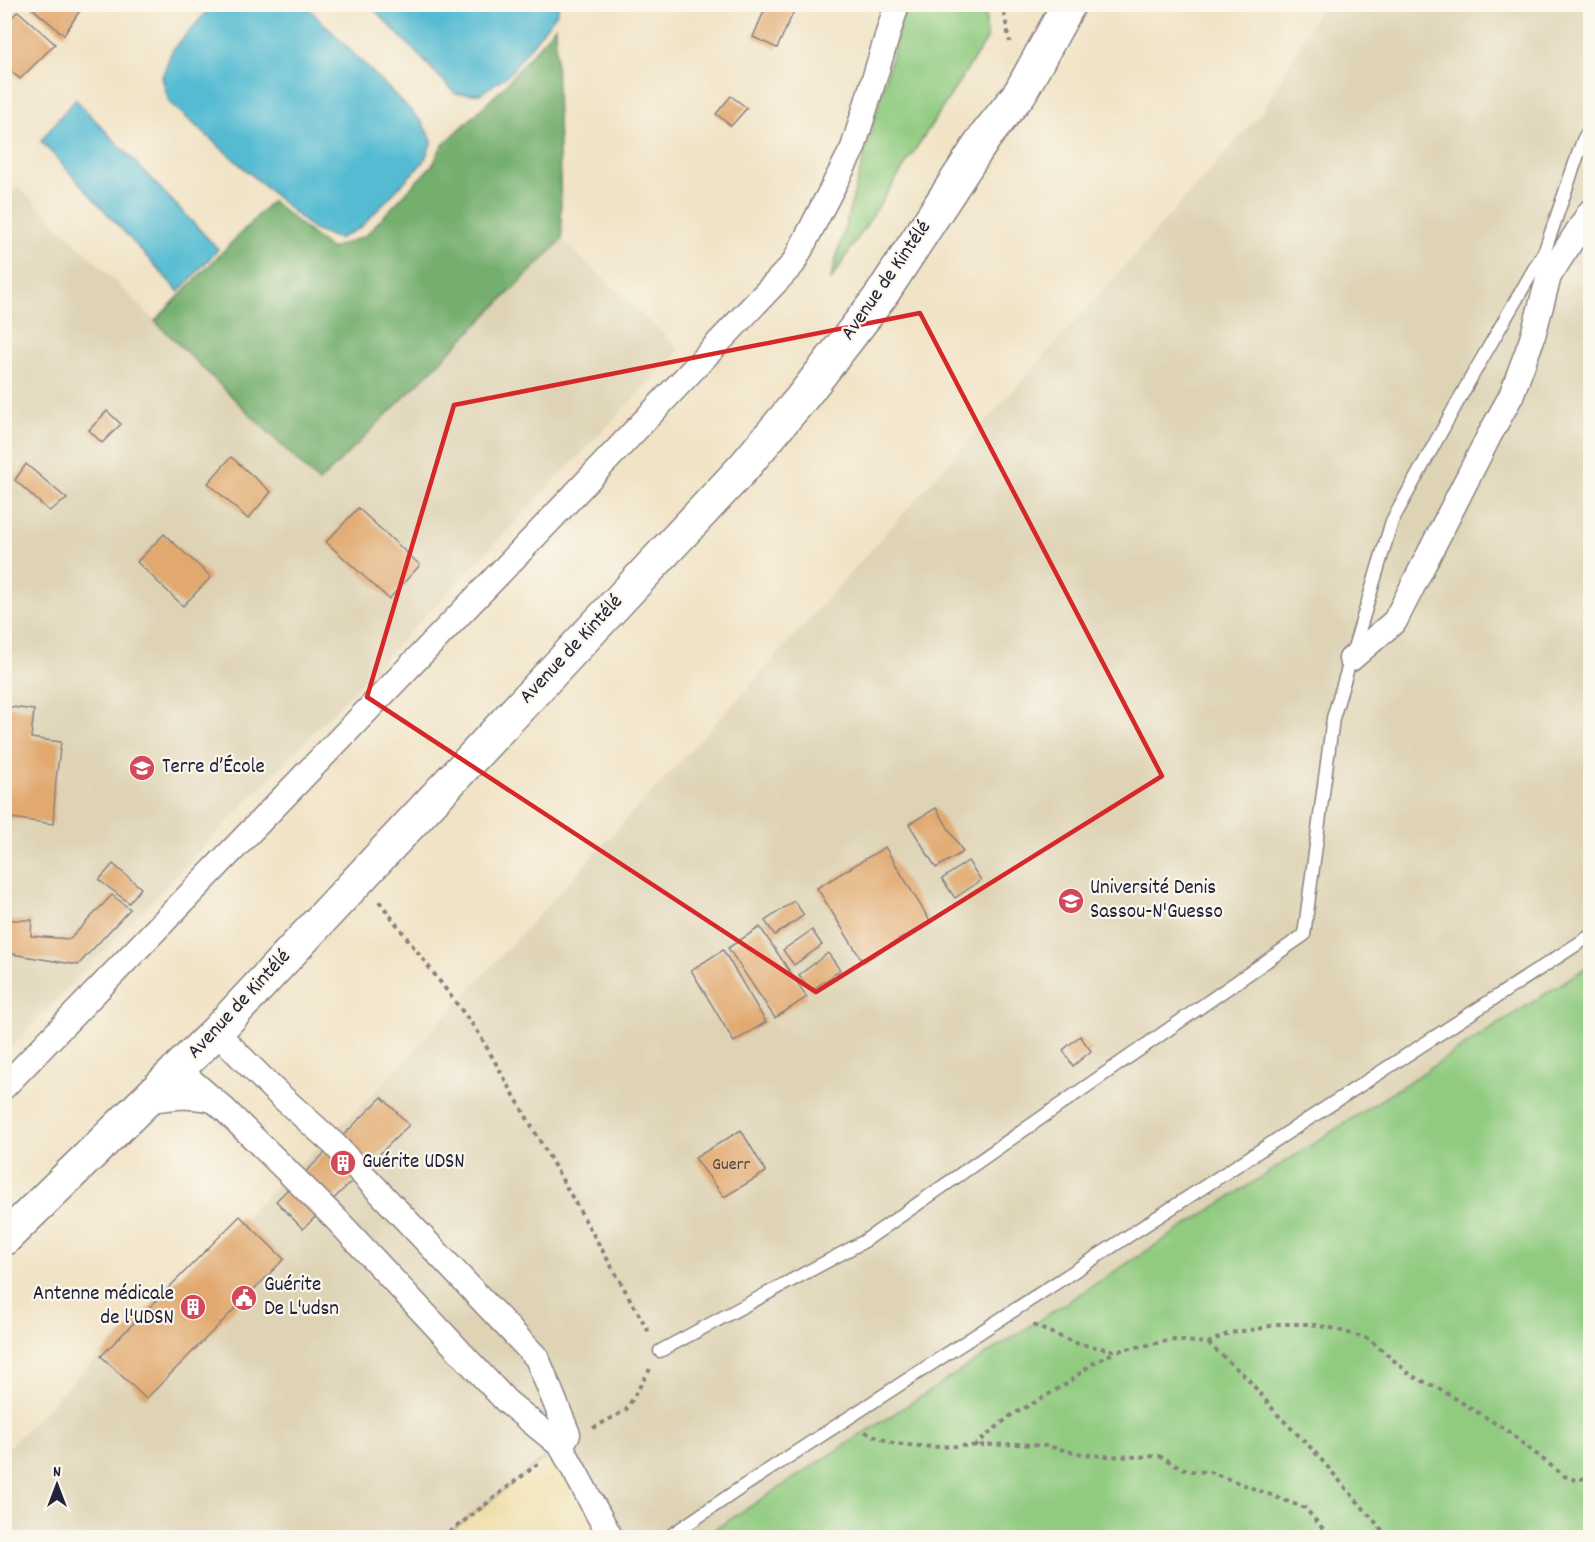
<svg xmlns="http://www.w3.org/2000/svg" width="1595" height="1542" viewBox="0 0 1595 1542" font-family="Dekko,sans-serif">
<rect width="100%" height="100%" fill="#fbf7ec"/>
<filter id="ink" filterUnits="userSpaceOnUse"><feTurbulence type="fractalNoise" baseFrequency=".0167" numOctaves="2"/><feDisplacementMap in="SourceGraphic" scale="12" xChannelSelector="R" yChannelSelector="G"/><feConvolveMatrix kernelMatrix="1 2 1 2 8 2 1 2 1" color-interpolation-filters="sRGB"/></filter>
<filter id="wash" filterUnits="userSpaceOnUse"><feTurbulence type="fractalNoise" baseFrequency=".008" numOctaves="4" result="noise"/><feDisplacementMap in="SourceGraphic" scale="24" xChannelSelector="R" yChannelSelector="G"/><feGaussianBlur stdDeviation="1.35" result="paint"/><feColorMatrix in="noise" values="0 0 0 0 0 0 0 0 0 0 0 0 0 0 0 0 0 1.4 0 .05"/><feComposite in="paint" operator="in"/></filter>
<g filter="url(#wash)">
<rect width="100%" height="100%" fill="#f1e3c6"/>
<path fill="#ded3b5" d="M1321,5h269v1532h-1585l-1,-85 99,-101 265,-251 366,-397 530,-593z
M18,186l301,296 243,-242 118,110 -675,704v-855z"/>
<path fill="#90cb80" stroke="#59765e" stroke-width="1.5" d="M906,5h79l2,34 -157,242z
M1590,965v572h-887z"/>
<path fill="#74af6e" stroke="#4b6854" stroke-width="1.5" d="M555,27l7,213 -243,242 -164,-161 117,-120 58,48 35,-13 69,-73 7,-16 61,-58z"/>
<path fill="#eeda9e" stroke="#887e6c" stroke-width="1.5" d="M561,1446l50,92h-169z"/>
<path fill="#54bbd2" stroke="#3b6e86" stroke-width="1.5" d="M213,5h92l117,117 10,19 -8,20 -64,67 -22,11 -24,-9 -145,-128 -7,-25 10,-26z
M370,5h189l-2,8 -48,61 -29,20h-24z
M75,99l143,150 -39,43 -138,-151z"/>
<g id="blocks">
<path fill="#e1a96f" d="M33,4h51l-20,31 -33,-28z
M767,4h12l15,7 -17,37 -24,-11z
M18,11l37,33 -35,35 -16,-14v-40z
M731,96l16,12 -16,18 -15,-12z
M107,411l14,13 -19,19 -13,-13z
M231,457l40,35 -23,27 -40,-36z
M26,464l41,35 -18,12 -34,-31z
M358,508l62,57 -31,34 -63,-57z
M164,534l47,43 -28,29 -46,-44z
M4,706l30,4 -3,28 30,4 -5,37 -3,45 -49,-7z
M936,808l27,44 -27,16 -27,-44z
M885,847l45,74 -67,41 -46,-74z
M968,861l13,19 -26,18 -13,-19z
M113,864l28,24 -12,15 -30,-23z
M112,895l18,14 -52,56 -72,-12v-33h26l-1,16 39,3z
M794,901l10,14 -29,20 -10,-14z
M760,927l47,70 -32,21 -47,-70z
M812,930l10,15 -28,20 -11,-15z
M723,950l43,72 -32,20 -43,-72z
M828,953l12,17 -29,21 -12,-16z
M1080,1036l11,15 -18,15 -10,-16z
M382,1097l27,28 -106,104 -27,-28z
M741,1130l25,42 -42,25 -29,-39z
M240,1216l44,43 -138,140 -45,-43z"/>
</g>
</g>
<g filter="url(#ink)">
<use href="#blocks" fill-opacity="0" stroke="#8a8280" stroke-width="1.5"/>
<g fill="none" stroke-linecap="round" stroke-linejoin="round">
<g stroke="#8a8280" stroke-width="15">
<path id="service" d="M660,1351l203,-109 441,-307 29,-217 59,-197 80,-145 73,-126 38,-110 7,-12
M667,1538l72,-49 851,-553"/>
</g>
<g stroke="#8a8280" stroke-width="27">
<path id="minor" d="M1351,659l44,-38 94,-185 22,-40 21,-57 17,-63 41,-64
M216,1032l58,58 60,54 203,214 31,76 -7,12
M179,1070l45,39 112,110 170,182 55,45 50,92
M4,1087l515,-534 274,-289 60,-116 44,-144
M146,1101c24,-4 46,-7 69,0"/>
</g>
<g stroke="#8a8280" stroke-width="36">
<path id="primary" d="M4,1239l212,-207 527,-564 58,-69 79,-102 105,-160 35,-44 49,-89"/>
</g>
<path stroke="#8a8280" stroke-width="4" stroke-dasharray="4.5 4.5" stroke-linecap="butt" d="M1002,4l8,38
M379,901l99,131 172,302
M1033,1325l42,18 41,8 57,-11 35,3 21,-10 29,-4 20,-5h31l22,4 38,11 43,37 28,13 66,41 58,46 11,4 15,-3
M1208,1343l39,35 30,36 36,36 76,88
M593,1428l33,-18 24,-41
M865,1432l30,12 37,3 86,-3 29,2 29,7 26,3 34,1 23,-1 29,15 22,1 95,36 26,30
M974,1446l36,-30 29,-16 27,-16 26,-20 23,-12
M442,1538l97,-75"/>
<use href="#service" stroke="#fff" stroke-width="12"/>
<use href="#minor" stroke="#fff" stroke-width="24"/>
<use href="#primary" stroke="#fff" stroke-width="33"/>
</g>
</g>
<path fill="none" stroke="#d62828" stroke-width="4.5" stroke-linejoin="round" d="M920,313l242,463 -346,216 -449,-295 87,-292z"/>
<defs>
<g id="school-disc" transform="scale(1.35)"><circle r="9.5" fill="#d1495b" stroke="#fbf7ec"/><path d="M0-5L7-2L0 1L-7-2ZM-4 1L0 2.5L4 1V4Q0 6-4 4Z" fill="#fff"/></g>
<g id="university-disc" transform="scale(1.35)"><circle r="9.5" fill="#d1495b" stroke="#fbf7ec"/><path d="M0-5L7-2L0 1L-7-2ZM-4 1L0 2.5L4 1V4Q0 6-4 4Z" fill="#fff"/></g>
<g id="building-disc" transform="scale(1.35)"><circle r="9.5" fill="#d1495b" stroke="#fbf7ec"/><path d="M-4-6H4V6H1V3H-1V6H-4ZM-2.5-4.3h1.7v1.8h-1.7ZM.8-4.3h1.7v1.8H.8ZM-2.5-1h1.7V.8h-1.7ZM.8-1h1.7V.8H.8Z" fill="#fff"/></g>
<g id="civic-disc" transform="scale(1.35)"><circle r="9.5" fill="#d1495b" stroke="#fbf7ec"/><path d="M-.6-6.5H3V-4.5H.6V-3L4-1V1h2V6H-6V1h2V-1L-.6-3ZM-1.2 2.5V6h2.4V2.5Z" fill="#fff"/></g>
</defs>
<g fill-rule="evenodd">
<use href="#school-disc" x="142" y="768"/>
<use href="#university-disc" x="1071" y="901"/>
<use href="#building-disc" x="343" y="1163"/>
<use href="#civic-disc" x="244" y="1298"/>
<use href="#building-disc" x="193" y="1307"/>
</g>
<g text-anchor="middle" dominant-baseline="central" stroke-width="4.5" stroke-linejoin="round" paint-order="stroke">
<g font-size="18" fill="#524448">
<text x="731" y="1165">Guerr</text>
</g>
<g font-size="21" fill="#22223b" stroke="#fbf7ec">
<text transform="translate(887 281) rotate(-55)">Avenue de Kintélé</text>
<text transform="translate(572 650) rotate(-47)">Avenue de Kintélé</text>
<text transform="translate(240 1005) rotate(-47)">Avenue de Kintélé</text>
</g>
<g font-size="21" fill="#22223b" stroke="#fbf7ec" text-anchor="start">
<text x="162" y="768">Terre d’École</text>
<text x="1090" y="889">Université Denis<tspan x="1090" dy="24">Sassou-N'Guesso</tspan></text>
<text x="362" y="1163">Guérite UDSN</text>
<text x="264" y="1286">Guérite<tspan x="264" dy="24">De L'udsn</tspan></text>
<text x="174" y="1295" text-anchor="end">Antenne médicale<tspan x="174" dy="24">de l'UDSN</tspan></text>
</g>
</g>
<rect width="1595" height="1542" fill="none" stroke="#fbf7ec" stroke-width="24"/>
<g transform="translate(57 1485)" stroke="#fbf7ec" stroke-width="4.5" paint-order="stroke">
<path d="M0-4.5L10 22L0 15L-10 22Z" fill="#22223b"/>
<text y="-9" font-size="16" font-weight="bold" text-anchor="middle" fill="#22223b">N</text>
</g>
</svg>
